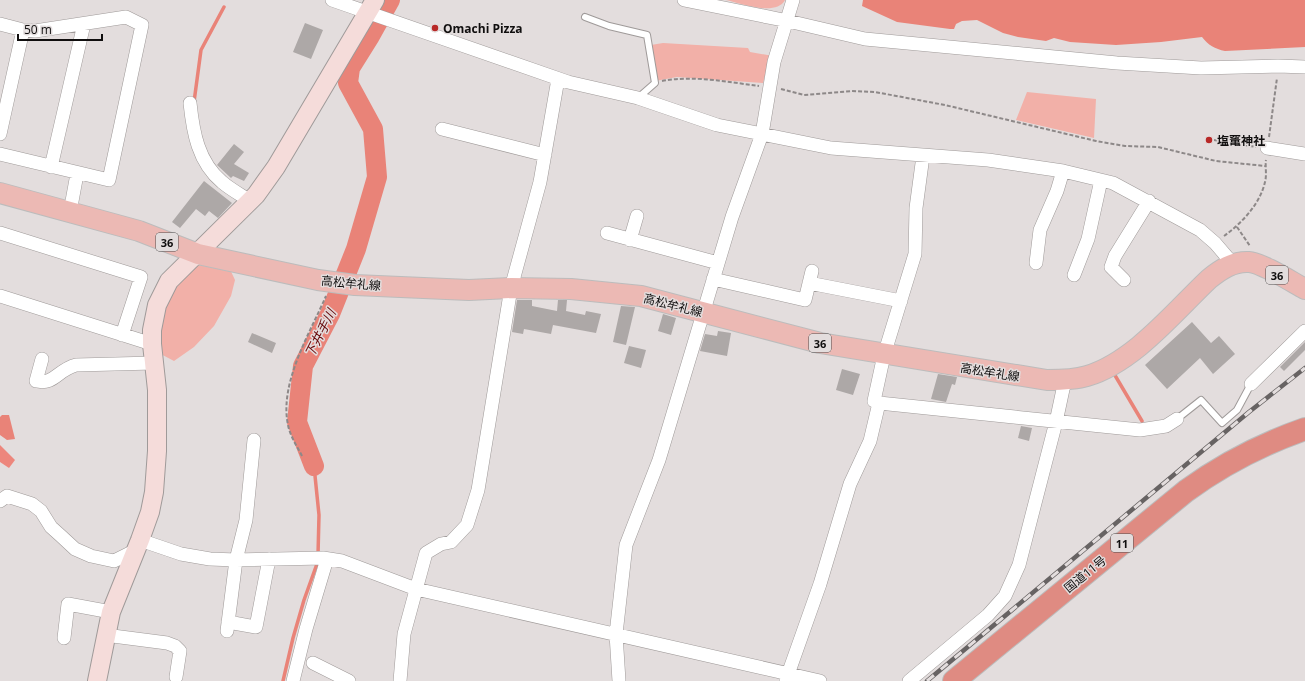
<svg xmlns="http://www.w3.org/2000/svg" width="1305" height="681" viewBox="0 0 1305 681" font-family="'Open Sans','Noto Sans JP',sans-serif">
<rect width="100%" height="100%" fill="#e3dddd"/>
<path fill="#f2b0a8" d="M726,0h59c-9,17 -45,3 -59,0z
M663,43l85,5 2,4 23,4 -5,8 -5,19 -86,-6 -22,4 -4,-36z
M1027,92l69,7 -2,39 -78,-18z
M196,263l32,2 7,15 -4,16 -17,30 -20,21 -20,14 -19,-10 4,-47z"/>
<path fill="#ed867c" d="M0,445l15,15 -6,8 -9,-6z"/>
<path fill="#e98378" d="M863,0h442v47l-80,4c-10,-2 -17,-6 -23,-14l-41,5 -45,3 -46,-3 -16,-4 -8,3 -28,-4 -15,-4 -26,-13 -15,1 -6,3 -2,5h-4l-53,-7 -35,-16z
M2,415h7l6,24 -8,1 -7,-5v-18z"/>
<g fill="none" stroke-linecap="round" stroke-linejoin="round">
<path stroke="#e98378" stroke-width="3.5" d="M194,102l7,-52 23,-43
M1113,372l29,49
M314,466l5,49 -1,40
M283,681l10,-43 11,-38 14,-39"/>
<path stroke="#e98378" stroke-width="20" d="M314,466l-17,-44 6,-56 27,-52 26,-65 21,-72 -4,-48 -25,-46 2,-15 20,-32 20,-36"/>
</g>
<path fill="#ada8a7" d="M305,23l18,7 -12,29 -18,-7z
M234,144l10,8 -10,12 15,9 -5,8 -11,-5 -2,2 -14,-13z
M204,181l28,22 -14,15 -9,-7 -4,5 -9,-7 -16,19 -8,-6z
M517,300h15v6l25,5 1,-11h9l-1,11 19,4 1,-4 15,3 -5,19 -43,-8 -2,9 -27,-5 -1,5 -11,-2z
M621,306l14,1 -9,38 -13,-3z
M663,314l13,4 -5,17 -13,-4z
M1192,322l19,21 8,-7 16,18 -22,20 -13,-16 -33,31 -22,-24z
M718,331l13,2 -4,23 -27,-5 5,-17 12,2z
M252,333l24,10 -4,10 -24,-11z
M1305,342v8l-21,21 -4,-4z
M629,346l17,4 -5,18 -17,-5z
M842,369l18,5 -7,21 -17,-5z
M938,374l19,3 -2,8 -3,-1 -6,18 -15,-3z
M1021,426l11,2 -3,13 -11,-3z"/>
<g fill="none" stroke-linecap="round" stroke-linejoin="round">
<g stroke="#9f9a99" stroke-width="8">
<path id="lane" d="M585,17l24,9 38,9 8,48 -16,14
M1177,419l24,-19 21,23 15,-13 14,-26"/>
</g>
<g stroke="#9f9a99" stroke-width="14">
<path id="street" d="M332,0l236,82 70,16 79,27 114,23 157,12 75,11 50,12 87,47 15,13 18,21
M684,0l104,21 77,18 252,24 84,5 77,-2 27,1
M0,24l23,6 12,1 91,-14 16,8 -33,155 -109,-26
M190,103c3,29 8,59 32,79 8,7 19,13 28,19
M442,129l103,26
M0,134l23,-104
M1267,148l38,6
M51,167l33,-143
M70,212l7,-38
M0,233l141,44 -19,58
M607,233l111,30
M630,240l7,-24
M1036,263l4,-33 17,-39 6,-20
M1074,275l14,-36 13,-59
M713,279l92,21 7,-29
M1124,280l-13,-13 4,-11 34,-55
M809,283l92,18
M0,296l152,48
M42,359l-6,22c19,4 21,-11 40,-16l78,-2
M1251,384l54,-53
M879,403l261,27 26,-4 11,-7
M0,501l7,-5 25,8 9,7 10,16 10,9 14,13 16,7 23,5 22,-11
M140,540l41,14 29,5 26,1 87,-2 19,3 74,28 404,92
M228,622l28,5 13,-68
M227,631l9,-71 10,-40 8,-80
M105,635l62,8 8,3 5,5 -4,26
M64,638l4,-34 43,8
M313,663l36,18
M786,680l34,-96 30,-100 20,-43 9,-38 -5,-2 10,-46 31,-101 1,-46 7,-52
M293,681l13,-52 21,-70
M400,681l4,-47 22,-81 15,-9 10,-2 16,-17 11,-35 33,-202 29,-106 18,-103
M619,681l-3,-47 10,-89 33,-85 73,-243 30,-83 12,-72 19,-62
M909,681l79,-66 17,-19 14,-31 37,-143 9,-42"/>
</g>
<g stroke="#9f9a99" stroke-width="20">
<path id="secondary" d="M97,681l14,-69 29,-72 10,-28 4,-20 3,-41v-61l-5,-46v-14l5,-25 12,-24 87,-86 20,-28 99,-167"/>
</g>
<g stroke="#bcbcbc" stroke-width="22">
<path id="primary" d="M0,193l139,38 59,23 120,26 37,5 114,5 42,-2 60,1 70,7 179,47 227,37c13,0 27,0 40,-4 47,-14 87,-64 122,-97 11,-9 24,-18 40,-17 13,1 43,20 56,27"/>
</g>
<g stroke="#bcbcbc" stroke-width="24">
<path id="highway" d="M954,681l232,-190c37,-27 76,-47 119,-62"/>
</g>
<path stroke="#8d8888" stroke-width="2" stroke-dasharray="4 2" stroke-linecap="butt" d="M662,81c31,-6 66,1 97,5
M781,89l23,6 48,-4 23,1 70,13 151,36 29,5 33,1 58,14 49,5
M1269,137l8,-59
M1214,140l42,7
M1237,227l13,19
M1224,236c18,-13 36,-32 41,-54 2,-7 0,-15 1,-22
M302,456c-5,-10 -12,-20 -14,-31 -9,-42 22,-92 38,-129"/>
<use href="#lane" stroke="#fff" stroke-width="6"/>
<use href="#street" stroke="#fff" stroke-width="13"/>
<use href="#secondary" stroke="#f5dcda" stroke-width="18"/>
<use href="#primary" stroke="#ecb9b4" stroke-width="20"/>
<use href="#highway" stroke="#df8b82" stroke-width="22"/>
<g stroke="#676363" stroke-width="4.5">
<path id="rail" d="M927,681l322,-269 56,-44"/>
</g>
<use href="#rail" stroke="#e3dddd" stroke-width="3" stroke-dasharray="9" stroke-linecap="butt"/>
</g>
<g fill="#b82827" stroke="#e3dddd" stroke-width="1.5">
<circle cx="435" cy="28" r="4"/>
<circle cx="1209" cy="140" r="4"/>
</g>
<g text-anchor="middle" dominant-baseline="central" stroke-width="3" stroke-linejoin="round" paint-order="stroke">
<g fill="#e3dddd" stroke="#4f4c4c" stroke-width="1">
<rect x="156" y="233" width="22" height="18" rx="3"/>
<rect x="1266" y="266" width="22" height="18" rx="3"/>
<rect x="809" y="334" width="22" height="18" rx="3"/>
<rect x="1111" y="534" width="22" height="18" rx="3"/>
</g>
<g font-size="11" font-weight="bold" fill="#100e0e">
<text x="167" y="242">36</text>
<text x="1277" y="275">36</text>
<text x="820" y="343">36</text>
<text x="1122" y="543">11</text>
</g>
<g font-size="12" font-weight="bold" fill="#100e0e" stroke="#e3dddd" text-anchor="start">
<text x="443" y="28">Omachi Pizza</text>
<text x="1217" y="140">塩竃神社</text>
</g>
<g font-size="12" fill="#100e0e" stroke="#e3dddd">
<text transform="translate(351 283) rotate(5)">高松牟礼線</text>
<text transform="translate(673 305) rotate(14)">高松牟礼線</text>
<text transform="translate(990 372) rotate(9)">高松牟礼線</text>
<text transform="translate(1085 574) rotate(-39)">国道11号</text>
</g>
<g font-size="13" font-style="italic" fill="#6a0c0e" stroke="#e3dddd">
<text transform="translate(320 333) rotate(-63)">下井手川</text>
</g>
</g>
<path d="M18 34v6h84v-6" fill="none" stroke="#100e0e" stroke-width="2"/>
<text x="24" y="34" font-size="12" fill="#100e0e" stroke="#e3dddd" stroke-width="3" paint-order="stroke">50 m</text>
</svg>
